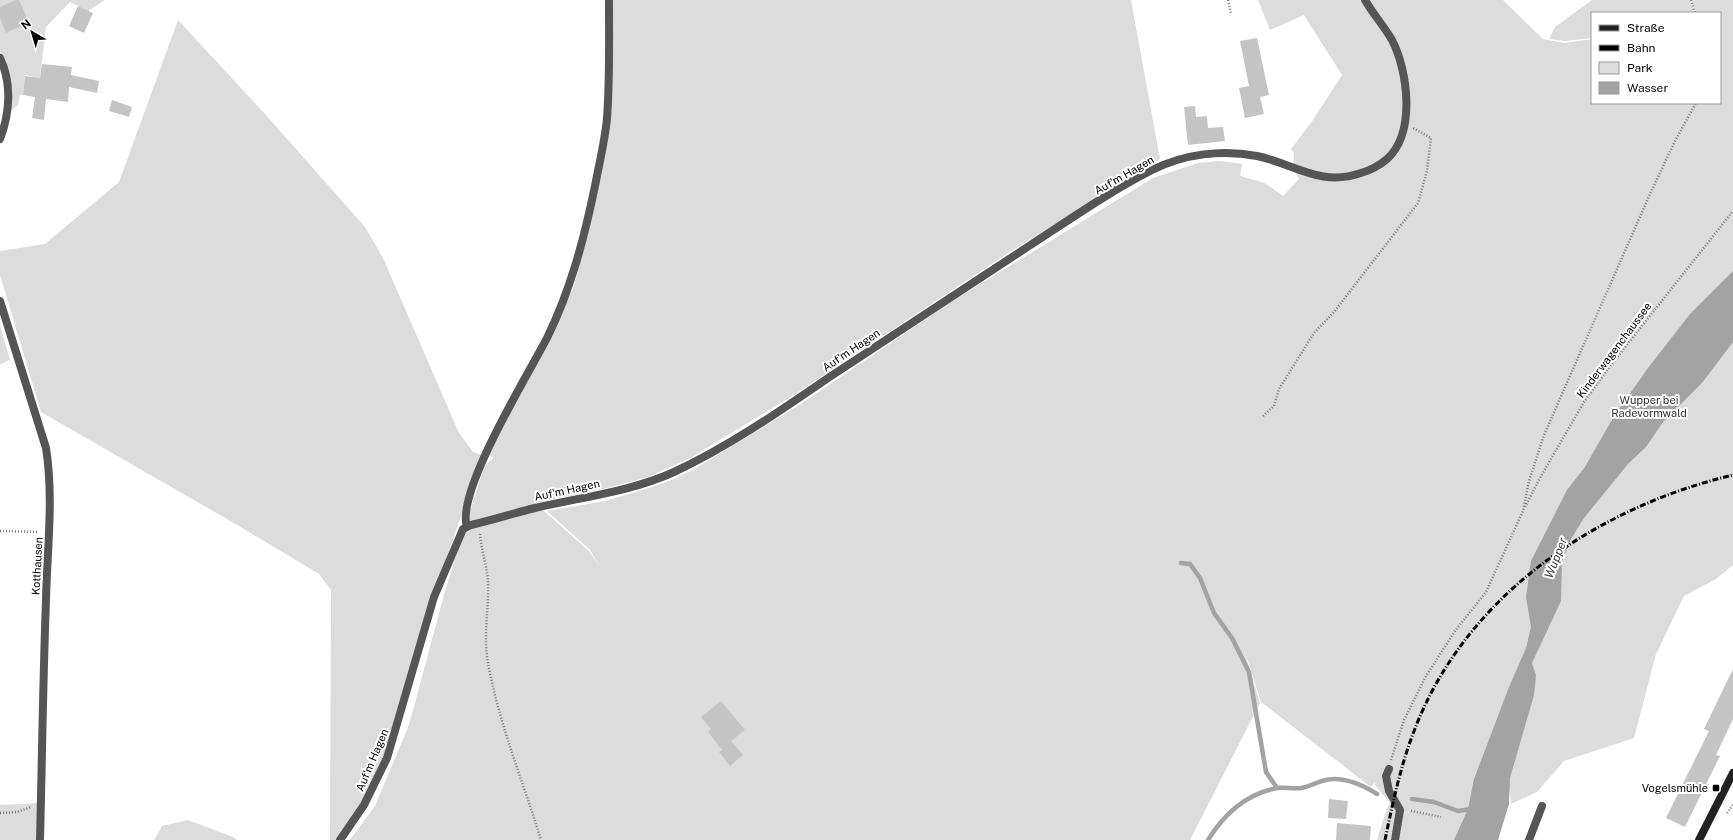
<svg xmlns="http://www.w3.org/2000/svg" width="1733" height="840" viewBox="0 0 1733 840" font-family="'Public Sans',sans-serif">
<rect width="100%" height="100%" fill="#fff"/>
<path fill="#dcdcdc" d="M0,0h105l-17,11 -18,-9 -24,25 -6,51 -15,-3 -2,20h-3l-2,10 -6,5 -5,-40 -7,-19z
M610,0h521l29,159 -152,94 -211,140 -105,64 -44,20 -45,12 -68,14 54,48 11,16 -10,-17 -43,-39 58,-10 44,-13 25,-9 24,-12 106,-65 147,-100 202,-124 45,-15 21,-2 23,3 -2,12 25,7 18,13 16,-17 -6,-11 1,-15 -3,-4 22,-29 29,-45 -38,-60 -34,15 -12,-30h102l22,30 -13,-30h134l40,39 21,4 28,-4v64h128v-90h-24l-4,-13h41v565l-17,14 -32,17 -28,58 -22,84 -70,23 -27,31 -26,12 -1,-14 -12,50h-121l10,-32 3,-5 -15,-18v-3l-4,5 -110,-85 -20,-62 19,63 -70,137h-840l25,-34 34,-81 36,-134 39,-124 10,-10 -6,-2 53,-101 33,-68 15,-57 16,-90z
M1592,0h98l4,13h-102v25l-27,3 -16,-2 6,-12z
M178,20l87,94 100,113 18,31 76,175 14,19 9,3 -49,142 -55,179 -39,64h-9l1,-250 -12,-16 -80,-48 -198,-114 -41,-137v-24l45,-7 74,-62z
M0,325l10,35 -10,4z
M41,803l-3,37h-38v-35z
M188,820l45,17 4,3h-83l8,-14z"/>
<path fill="#a3a3a3" d="M1733,271v71l-31,41 -39,39 -17,25 -18,17 -44,54 -13,21 -9,22 -1,40 -29,62 4,12 -2,20 -24,83 -1,26 -11,36h-44l14,-31 6,-30 35,-92 17,-39 5,-21 -5,-30 5,-36 36,-71 18,-23 29,-51 34,-48 42,-54z"/>
<g fill="none" stroke-linecap="round" stroke-linejoin="round">
<path stroke="#a3a3a3" stroke-width="4.5" d="M1181,563l9,1 10,14 14,35 18,25 17,34 17,100 11,16
M1412,799l22,3 24,9 14,-2
M1208,840c16,-26 38,-46 69,-52 8,-1 16,1 24,0 8,-1 14,-5 21,-7 19,-6 39,3 55,13"/>
</g>
<path fill="#c4c4c4" d="M16,0h3l10,22 -23,11 -6,-15v-11z
M78,6l15,7 -9,20 -15,-7z
M1257,38l12,57 -9,2 4,17 -19,4 -6,-30 10,-2 -9,-45z
M42,64l30,3 -1,8 28,6 -2,12 -28,-6 -1,15 -22,-3 -2,21 -12,-2 3,-21 -12,-2 2,-19 15,2z
M112,100l20,7 -3,10 -20,-6z
M1195,106l1,11 11,-1 1,12 15,-1 2,14 -37,4 -4,-38z
M1733,669v50l-17,36 4,1 -35,71 -19,-9 43,-87 -5,-2z
M721,701l24,29 -14,11 12,14 -13,11 -11,-14 3,-2 -14,-18 3,-3 -10,-12z
M1329,799l19,2 -2,18 -18,-1z
M1337,823l34,3 -1,14h-34z"/>
<g fill="none" stroke-linecap="round" stroke-linejoin="round">
<path stroke="#777" stroke-width="2.5" stroke-dasharray="1 2" stroke-linecap="butt" d="M1228,0l3,14
M1691,0l4,13
M1263,416l11,-10 5,-17 35,-56 20,-21 84,-109 9,-32 4,-33 -18,-10
M1525,507l16,-31 43,-74 27,-37 122,-154
M0,531l39,1
M480,534c1,16 7,31 8,48 1,27 -5,54 0,81 11,61 35,118 53,177
M1391,760l13,-40 22,-44 29,-45 31,-39 37,-81 6,-30 15,-46 106,-241 25,-53 21,-38
M1411,811l30,6
M0,813l17,-1 14,-5
M1727,813l6,-8"/>
<path stroke="#555" stroke-width="8" d="M1389,769l-3,7 3,15 11,19 -5,30
M1529,840l13,-34"/>
<path stroke="#555" stroke-width="8" d="M0,58c12,25 10,55 0,81
M0,301l46,147c8,51 1,101 0,152 -3,80 -4,160 -6,240
M467,527c-12,-34 62,-154 80,-189 24,-49 37,-99 48,-152 4,-22 10,-45 12,-68 3,-40 2,-79 2,-118
M340,840l24,-35 23,-47 47,-161 29,-68 8,-4c22,-5 43,-12 64,-17 46,-11 95,-16 139,-36 54,-25 106,-61 154,-94 67,-44 134,-88 201,-132 40,-26 80,-54 123,-76 32,-16 70,-21 105,-14 38,8 63,31 104,17 10,-3 19,-8 26,-14 29,-26 21,-88 5,-119 -8,-14 -19,-26 -27,-40"/>
<path stroke="#222" stroke-width="8" d="M1699,840l34,-67"/>
<path stroke="#000" stroke-width="3" stroke-dasharray="6 2 1 2" stroke-linecap="butt" d="M1385,840c8,-38 16,-77 31,-114 52,-132 182,-219 317,-251"/>
</g>
<rect fill="#000" stroke="#fff" stroke-width="1.5" x="1712" y="784" width="8" height="8" rx="2"/>
<g text-anchor="middle" dominant-baseline="central" stroke-width="4" stroke-linejoin="round" paint-order="stroke">
<g font-size="11" fill="#000" stroke="#fff">
<text transform="translate(1124 175) rotate(-30)">Auf'm Hagen</text>
<text transform="translate(851 350) rotate(-34)">Auf'm Hagen</text>
<text transform="translate(1614 350) rotate(-53)">Kinderwagenchaussee</text>
<text transform="translate(567 490) rotate(-12)">Auf'm Hagen</text>
<text transform="translate(37 566) rotate(-87)">Kotthausen</text>
<text transform="translate(372 760) rotate(-67)">Auf'm Hagen</text>
</g>
<g font-size="11" fill="#333" stroke="#fff">
<text x="1649" y="400">Wupper bei<tspan x="1649" dy="13">Radevormwald</tspan></text>
</g>
<g font-size="11" fill="#000" stroke="#fff" text-anchor="end">
<text x="1708" y="788">Vogelsmühle</text>
</g>
<g font-size="12" font-style="italic" fill="#444" stroke="#fff">
<text transform="translate(1556 558) rotate(-69)">Wupper</text>
</g>
</g>
<rect x="1591" y="12" width="130" height="92" fill="#ffffff" stroke="#999999"/>
<rect x="1599" y="25" width="20" height="6" fill="#222222" stroke="#999999"/>
<text x="1627" y="32" font-size="12" fill="#000000">Straße</text>
<rect x="1599" y="45" width="20" height="6" fill="#000000" stroke="#999999"/>
<text x="1627" y="52" font-size="12" fill="#000000">Bahn</text>
<rect x="1599" y="62" width="20" height="12" fill="#dcdcdc" stroke="#999999"/>
<text x="1627" y="72" font-size="12" fill="#000000">Park</text>
<rect x="1599" y="82" width="20" height="12" fill="#a3a3a3" stroke="#999999"/>
<text x="1627" y="92" font-size="12" fill="#000000">Wasser</text>
<g transform="translate(32 32) rotate(322)" stroke="#ffffff" stroke-width="3" paint-order="stroke">
<path d="M0-3L7 15L0 10L-7 15Z" fill="#000000"/>
<text y="-6" font-size="11" font-weight="bold" text-anchor="middle" fill="#000000">N</text>
</g>
</svg>
